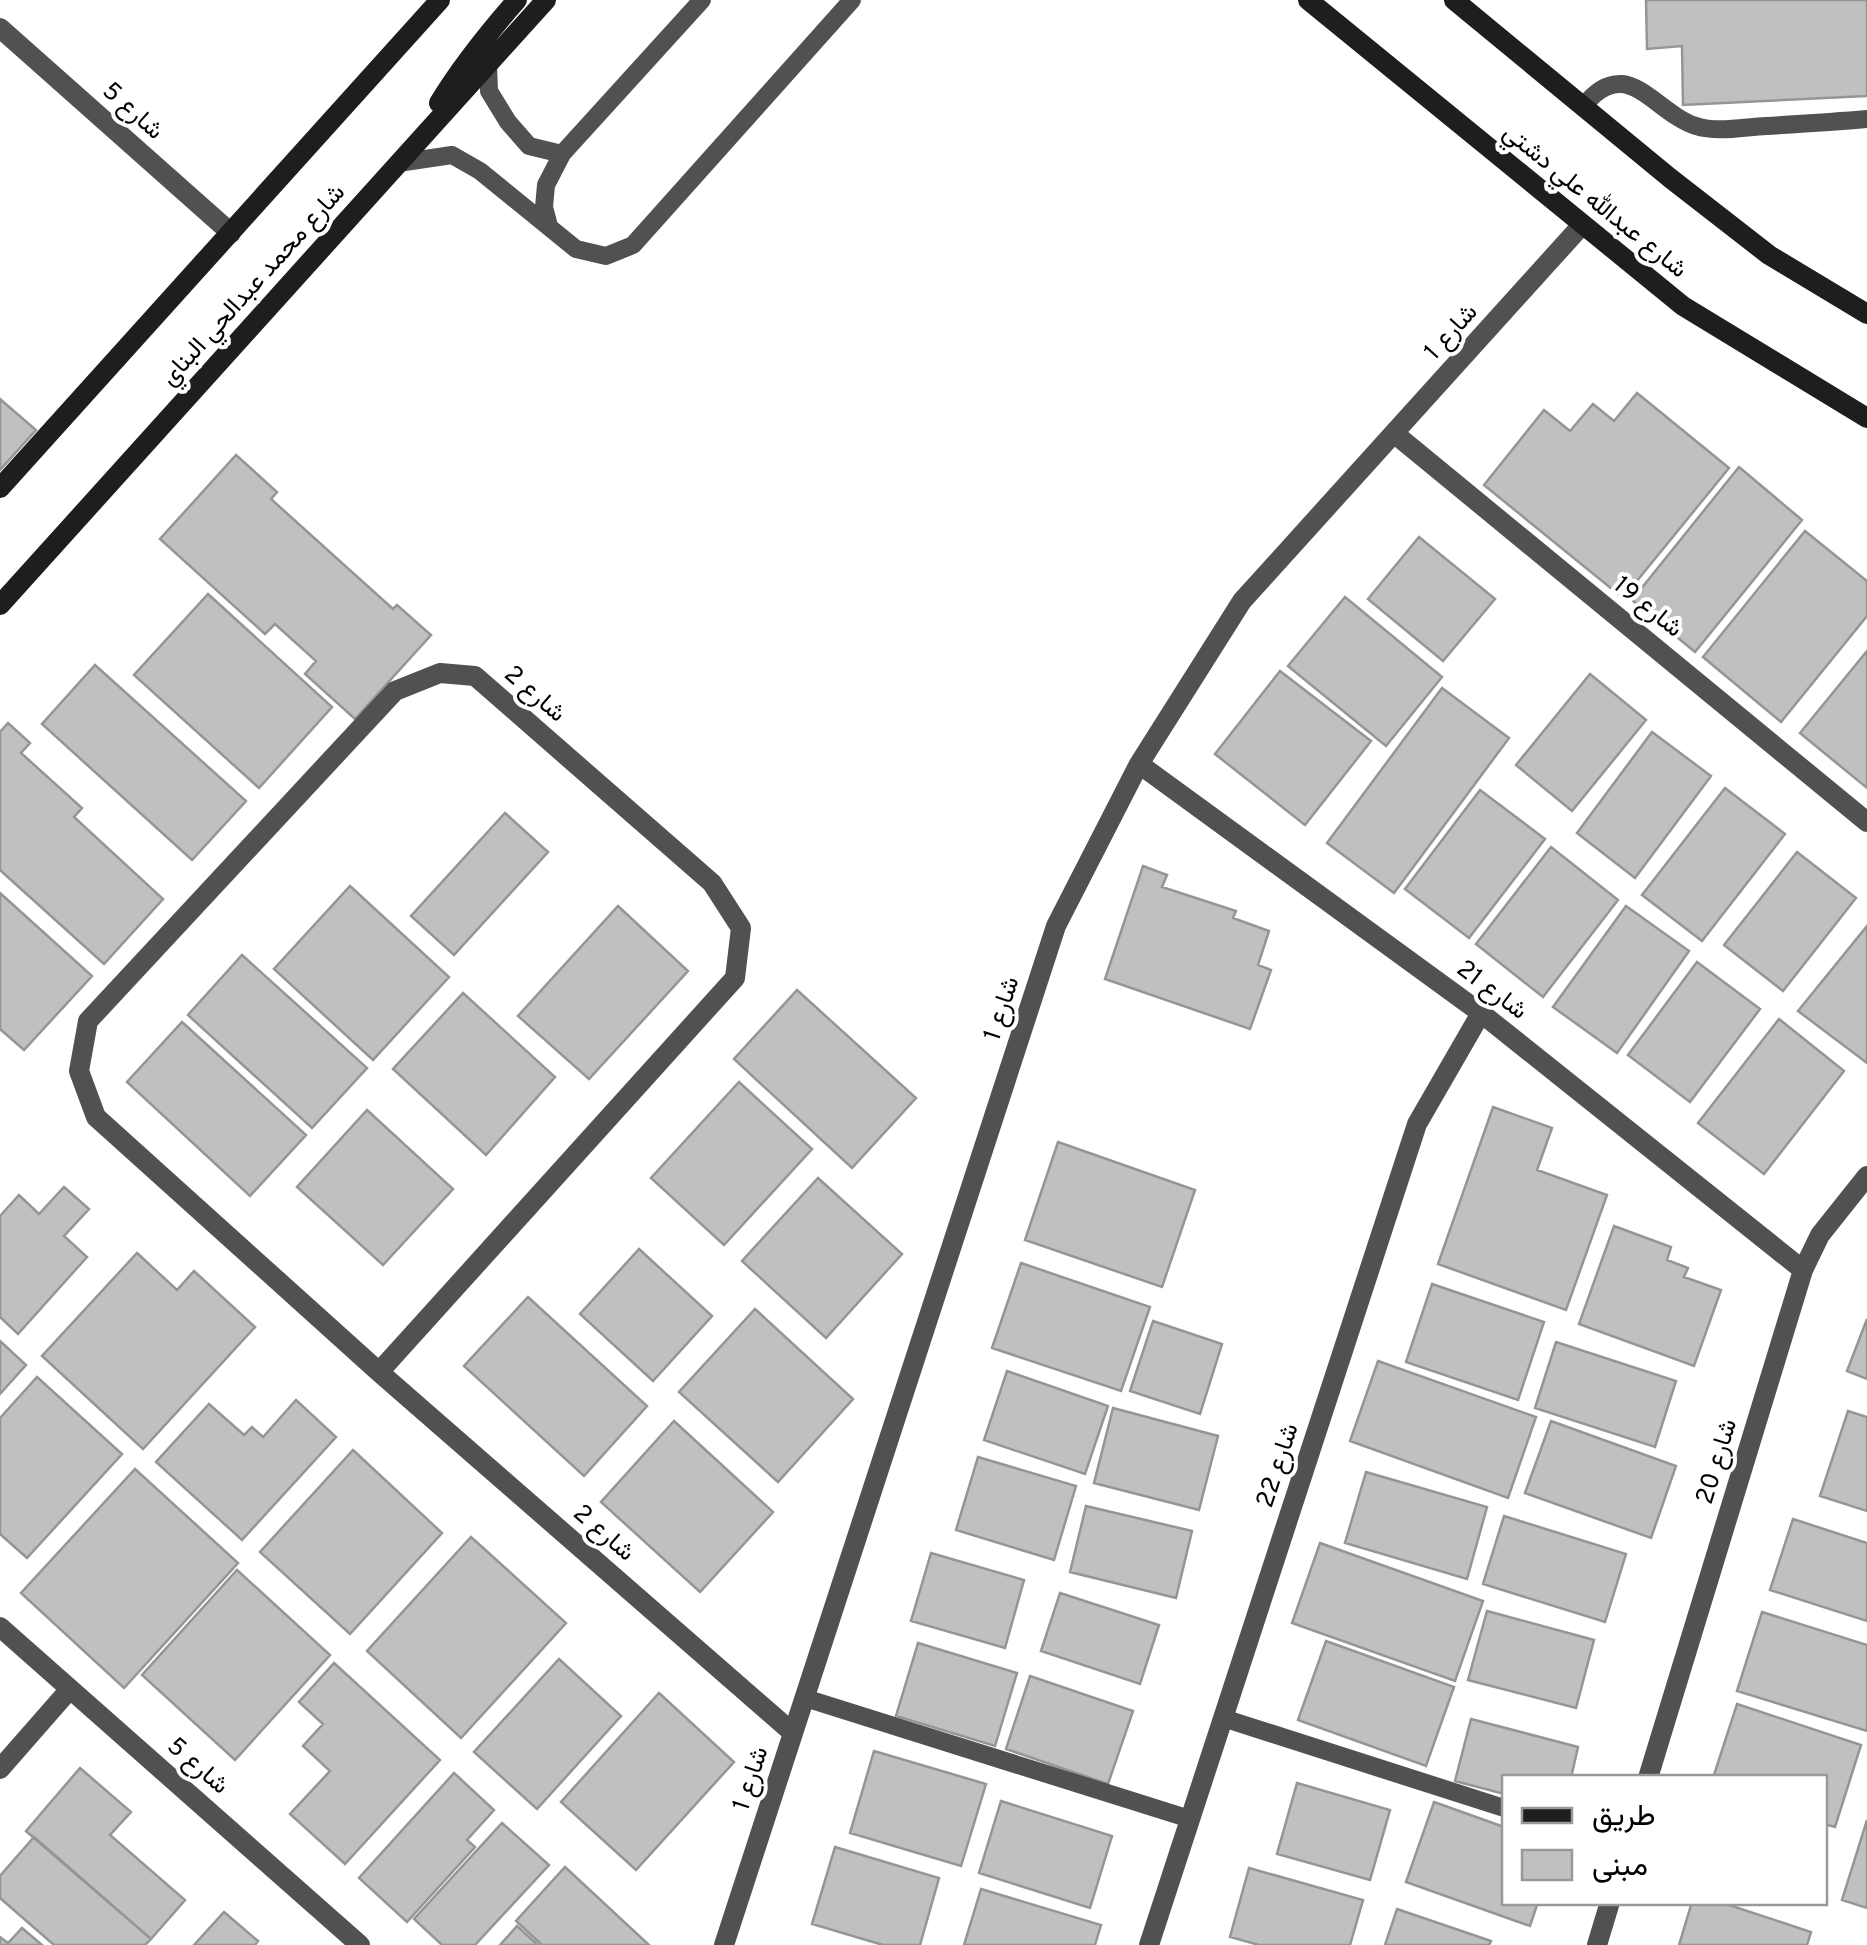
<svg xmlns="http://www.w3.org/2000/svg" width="1867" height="1945" viewBox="0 0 1867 1945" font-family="Overpass,Vazirmatn,sans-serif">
<rect width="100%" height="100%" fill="#fff"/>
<path fill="#c0c0c0" stroke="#959595" stroke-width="2.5" d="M1646,0h221v96l-184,9 -1,-59 -35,3z
M1637,393l92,75 -106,130 -139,-113 60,-75 26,21 23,-27 21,17z
M0,399l36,31 -36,40z
M236,455l41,37 -6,7 122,110 4,-4 34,30 -76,84 -50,-45 11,-13 -41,-37 -10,10 -105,-95z
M1739,467l63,53 -107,132 -63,-52z
M1805,531l62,50v35l-86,106 -78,-65z
M1419,537l76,62 -52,62 -75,-62z
M208,594l124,113 -73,81 -125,-113z
M1345,597l97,80 -56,69 -98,-80z
M1867,651v137l-67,-55z
M95,665l151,136 -54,59 -150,-136z
M1280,671l91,70 -66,84 -90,-71z
M1590,674l56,46 -74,91 -56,-46z
M1442,688l67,50 -115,155 -67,-50z
M8,723l22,20 -9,10 61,55 -8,9 89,82 -59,65 -104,-94v-138z
M1652,732l59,44 -76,102 -58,-45z
M1725,788l60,46 -83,107 -60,-46z
M1480,790l65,49 -76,99 -64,-49z
M505,813l43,39 -94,103 -43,-39z
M1551,847l67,53 -75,97 -67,-53z
M1797,852l59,46 -73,93 -59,-46z
M1143,866l24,9 -5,12 74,24 -3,7 36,13 -11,34 13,5 -21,59 -145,-50z
M350,886l99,91 -76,83 -99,-91z
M0,893l92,83 -68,74 -24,-21z
M618,906l70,65 -99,108 -71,-63z
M1626,906l63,45 -72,102 -64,-46z
M1867,926v137l-69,-52z
M242,955l125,113 -55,60 -124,-113z
M1697,962l63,47 -70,93 -62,-47z
M797,990l119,108 -64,70 -118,-109z
M463,993l92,84 -69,78 -93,-86z
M1779,1019l65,52 -80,103 -66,-51z
M182,1022l124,113 -56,61 -123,-114z
M739,1082l73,67 -88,96 -73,-67z
M1493,1107l59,21 -15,42 70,25 -41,115 -128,-46z
M367,1110l86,79 -70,76 -86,-78z
M1058,1142l137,48 -33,97 -137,-47z
M818,1178l84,76 -76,84 -84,-77z
M64,1187l25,22 -25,27 23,21 -69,77 -18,-17v-101l19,-21 20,19z
M1614,1226l57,21 -4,13 21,8 -4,9 37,13 -27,76 -115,-42z
M639,1249l73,67 -59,65 -73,-67z
M137,1253l40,37 17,-19 61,56 -112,122 -101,-93z
M1021,1263l129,44 -29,84 -129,-43z
M1432,1284l112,38 -26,78 -112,-38z
M528,1297l119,109 -63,70 -120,-110z
M755,1309l98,90 -75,83 -99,-90z
M1867,1319v60l-20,-8z
M1153,1321l69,23 -22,70 -70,-23z
M0,1341l26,24 -26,29z
M1556,1342l120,39 -21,66 -120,-39z
M1378,1361l158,56 -28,81 -158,-57z
M1007,1371l101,35 -23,68 -101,-34z
M37,1377l85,77 -95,104 -27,-24v-116z
M296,1400l40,37 -94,103 -86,-78 53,-58 35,31 8,-8 11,10z
M1113,1408l105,28 -19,74 -105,-27z
M1848,1411l19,6v94l-47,-15z
M674,1421l99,91 -73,80 -99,-90z
M1551,1421l125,45 -25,72 -126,-45z
M353,1450l89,83 -92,101 -90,-82z
M978,1457l98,29 -22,74 -98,-30z
M135,1469l103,94 -114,125 -103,-95z
M1366,1472l121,35 -20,72 -122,-36z
M1086,1506l106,25 -16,67 -106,-26z
M1504,1516l122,38 -21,68 -122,-38z
M1793,1519l74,24v78l-97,-31z
M471,1537l95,86 -105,115 -94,-87z
M1320,1543l163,58 -28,80 -163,-58z
M931,1553l93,27 -19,68 -94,-27z
M237,1570l93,85 -95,105 -93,-85z
M1060,1593l99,32 -19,59 -99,-33z
M1487,1611l107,29 -18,68 -108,-28z
M1762,1612l105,33v86l-130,-40z
M1326,1641l128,46 -28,79 -128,-46z
M918,1643l99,30 -22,73 -99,-30z
M559,1659l62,57 -84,93 -63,-57z
M334,1663l106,97 -95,104 -55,-50 40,-43 -27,-25 20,-22 -24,-22z
M1030,1676l103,35 -25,73 -102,-35z
M659,1693l75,69 -98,108 -75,-68z
M1737,1704l124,41 -26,82 -11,-3v-46h-111z
M1471,1719l107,28 -7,31h-67v16l-49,-13z
M874,1751l112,33 -25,82 -111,-33z
M80,1768l51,44 -21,23 75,65 -34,39 -125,-108z
M454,1773l40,37 -27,30 8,7 -68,75 -48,-44z
M1297,1783l93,27 -20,70 -93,-26z
M1001,1801l111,35 -22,72 -111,-35z
M1434,1802l70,25v75h34l-8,24 -124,-44z
M1867,1820v88l-25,-8z
M502,1823l47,42 -74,80h-33l-28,-26z
M34,1837l117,102 -6,6h-91l-54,-47v-22z
M835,1847l104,31 -19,67h-37l-71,-21z
M565,1867l84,78h-107l-26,-24z
M1249,1868l114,32 -13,45h-91l-29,-8z
M981,1889l120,36 -6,20h-131z
M1692,1902h28l91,30 -4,13h-128z
M1397,1909l94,32 -2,4h-104z
M224,1912l34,29 -3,4h-61z
M517,1926l21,19h-38z
M22,1928l20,17h-42v-8l8,6z"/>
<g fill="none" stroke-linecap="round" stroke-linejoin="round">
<path stroke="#515151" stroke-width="18" d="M488,64l1,27 19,31 21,24 33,8
M1583,107c9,-12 22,-24 39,-23 23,2 47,34 74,42 21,7 48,1 70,0 33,-2 67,-4 101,-7
M398,163l54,-8 28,16 96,78 30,7 27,-11 219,-245
M549,226l-5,-19 2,-22 16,-31 140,-154
M805,1698l385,121
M1223,1718l281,90"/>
<path stroke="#515151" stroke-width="20" d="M0,28l231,205
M1395,434l472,388
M1139,764l342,249 322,257
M379,1372l356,-394 6,-50 -29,-45 -237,-207 -35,-3 -45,18 -307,330 -9,50 17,46 283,255 414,361
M0,1627l360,318
M0,1769l70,-80
M1648,1778l155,-508 17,-35 47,-59
M724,1945l332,-1019 83,-162 103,-163 340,-376
M1149,1945l268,-821 64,-111
M1597,1945l13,-43"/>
<path stroke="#1e1e1e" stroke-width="20" d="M1308,0l375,306 184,112
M1454,0l216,178 99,77 98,59
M439,103c23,-38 49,-70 78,-103
M0,488l440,-488
M0,605l546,-605"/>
</g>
<g text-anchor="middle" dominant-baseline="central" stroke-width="8" stroke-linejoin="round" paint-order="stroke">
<g font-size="25" fill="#000" stroke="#fff">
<text transform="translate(132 112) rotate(42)">شارع 5</text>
<text transform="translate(1594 202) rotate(39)">شارع عبدالله علي دشتي</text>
<text transform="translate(254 286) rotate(-48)">شارع محمد عبدالحي البناي</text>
<text transform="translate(1452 333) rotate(-48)">شارع 1</text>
<text transform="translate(1647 608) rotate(39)">شارع 19</text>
<text transform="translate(534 695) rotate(41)">شارع 2</text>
<text transform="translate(1491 991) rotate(37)">شارع 21</text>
<text transform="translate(1003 1009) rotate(-72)">شارع 1</text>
<text transform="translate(1718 1462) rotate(-73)">شارع 20</text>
<text transform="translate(1279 1466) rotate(-72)">شارع 22</text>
<text transform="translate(603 1534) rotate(41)">شارع 2</text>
<text transform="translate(197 1767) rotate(41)">شارع 5</text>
<text transform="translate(752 1779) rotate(-72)">شارع 1</text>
</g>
</g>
<rect x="1502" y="1775" width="325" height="130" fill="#ffffff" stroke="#999999" stroke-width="2.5"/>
<rect x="1522" y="1808" width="50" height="15" fill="#1e1e1e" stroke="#999999" stroke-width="2.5"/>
<text x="1592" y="1825" font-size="30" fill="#000000">طريق</text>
<rect x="1522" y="1850" width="50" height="30" fill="#c0c0c0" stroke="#999999" stroke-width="2.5"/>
<text x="1592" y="1875" font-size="30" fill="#000000">مبنى</text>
</svg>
